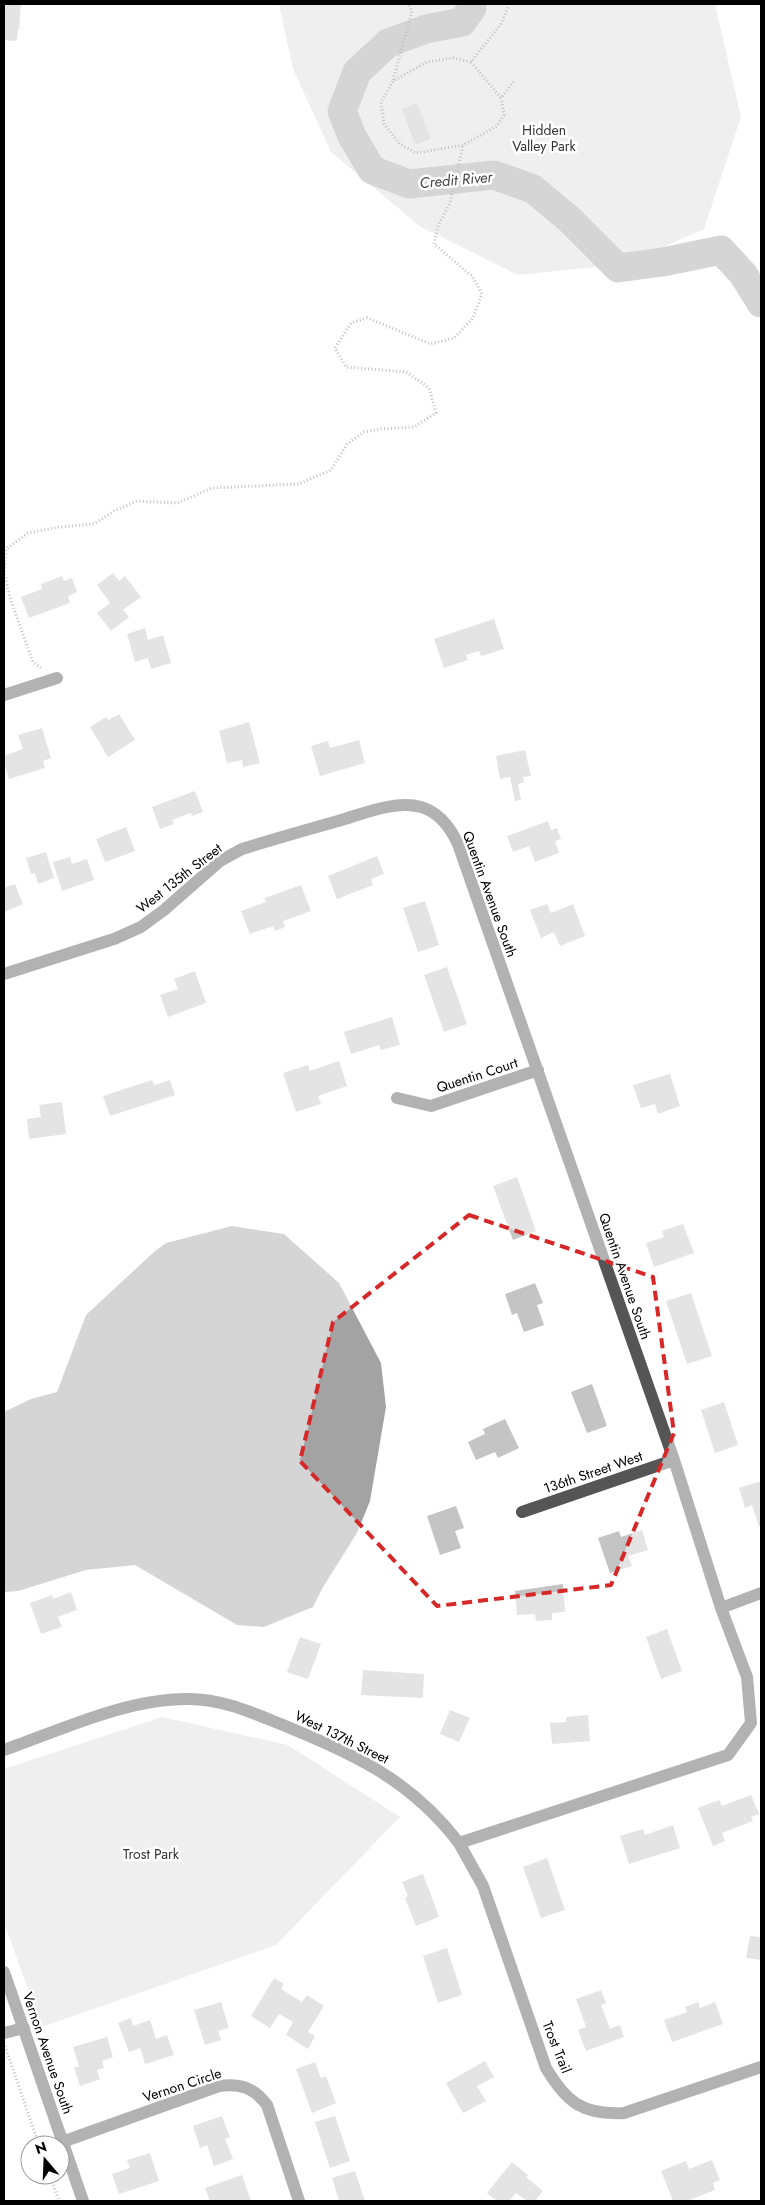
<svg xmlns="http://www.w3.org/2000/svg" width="765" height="2205" viewBox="0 0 765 2205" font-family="Jost,sans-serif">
<rect width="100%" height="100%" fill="#fff"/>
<path fill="#dcdcdc" d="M279,4h436l26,113 -37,112 -80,35 -106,11 -97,-48 -90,-75 -38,-83z
M162,1717l126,28 112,72 -124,128 -234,82 -38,-104v-154z"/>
<path fill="#a3a3a3" d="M232,1226l52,8 55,49 42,80 5,44 -16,94 -13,32 -34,54 -10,20 -49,20 -27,-2 -102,-60 -49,5 -68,21 -14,1v-180l27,-13 26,-7 29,-77 69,-64 11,-8z"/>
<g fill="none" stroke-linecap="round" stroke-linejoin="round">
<path stroke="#a3a3a3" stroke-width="29" d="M471,4l1,4 -10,14 -36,7 -38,14 -31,29 -15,39 10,25 20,34 37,14 85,-9 39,14 37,31 48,48 45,-6 58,-12 22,24 18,29"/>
</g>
<path fill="#c4c4c4" d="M4,4h17l-2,27 -1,-3 -1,12 -3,1 -10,-1z
M417,103l14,36 -16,6 -13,-36z
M113,573l6,8 6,-5 16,21 -18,13 6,7 -18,14 -14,-18 13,-10 -13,-18z
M62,576l2,5 8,-3 5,14 -9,4 2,7 -41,15 -8,-21 21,-8 -1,-5z
M494,619l10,30 -23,7 -2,-5 -13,4 2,5 -24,8 -10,-29z
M145,628l3,12 15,-5 8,28 -20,6 -3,-11 -13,4 -8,-28z
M119,714l16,26 -27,17 -18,-30 16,-10 2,3z
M249,722l11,41 -17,4 -1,-7 -15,3 -8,-32z
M42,728l9,30 -8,3 2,7 -36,11 -5,-16v-7l19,-7 -5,-14z
M359,740l6,23 -45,13 -9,-30 17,-5 2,7z
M525,750l6,26 -8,1 1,5 -6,2 3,16 -6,1 -5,-24 -10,2 -4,-23z
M195,791l8,21 -11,4 -1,-3 -19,7 2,4 -14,5 -8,-22z
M548,821l3,9 6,-2 4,11 -6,2 4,12 -24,9 -6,-16 -16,6 -6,-16z
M126,827l9,24 -30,11 -9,-23z
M46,852l8,26 -16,6 -3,-11 -4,1 -5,-16z
M377,856l7,18 -13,5 2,6 -36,14 -9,-23z
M70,857l2,7 15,-5 7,21 -32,11 -9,-29z
M15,884l8,20 -19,8v-24z
M301,885l10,26 -28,10 2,6 -10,4 -2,-5 -23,8 -9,-23 25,-9 -1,-4z
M425,901l14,44 -21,7 -15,-44z
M547,904l4,9 22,-9 12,32 -25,10 -6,-14 -13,6 -11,-28z
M447,967l20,57 -23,8 -20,-57z
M195,971l11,32 -38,14 -8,-22 18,-6 -4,-10z
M392,1017l8,28 -19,5 -2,-5 -28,9 -7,-22z
M339,1061l8,25 -29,10 3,8 -25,8 -13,-39 25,-8 2,6z
M670,1074l10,32 -22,8 -3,-10 -14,4 -8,-23z
M152,1080l2,5 16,-5 5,15 -65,21 -7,-20z
M62,1102l4,32 -37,5 -2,-20 14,-2 -2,-12z
M517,1177l19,54 -23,9 -20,-54z
M683,1224l11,29 -40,14 -8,-24 18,-6 -2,-6z
M535,1283l8,20 -6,2 7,20 -20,7 -7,-19 -5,2 -7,-21z
M691,1293l21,63 -25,8 -21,-63z
M592,1384l15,42 -20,7 -16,-41z
M724,1402l14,43 -23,8 -14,-43z
M505,1419l14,29 -21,10 -3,-6 -19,8 -8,-18 17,-8 -2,-5z
M761,1481v45l-2,1 -7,-22 -7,3 -6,-20z
M456,1506l8,22 -9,3 6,17 -21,7 -13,-39z
M642,1530l6,20 -20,6 4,10 -22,7 -12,-35 21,-7 2,6z
M563,1584l2,28 -13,1v7l-16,1 -1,-7 -18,1 -2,-24z
M71,1592l6,18 -19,7 4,10 -21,7 -11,-31 22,-8 1,4z
M667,1629l15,42 -21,8 -15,-42z
M300,1637l21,7 -13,35 -21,-7z
M363,1670l61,4 -1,24 -62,-3z
M450,1710l20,8 -11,24 -19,-8z
M588,1715l2,26 -38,3 -2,-21 16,-1v-5z
M751,1795l8,19 -8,3 2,4 -31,12 3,8 -12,5 -15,-38 21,-8 3,6z
M673,1825l7,23 -51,16 -9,-28 23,-7 2,6z
M547,1858l18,52 -24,8 -18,-51z
M423,1874l16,43 -23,9 -11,-28 3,-2 -6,-14z
M750,1936l11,1v23l-15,-2z
M447,1948l15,47 -24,8 -15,-47z
M274,1978l10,6 -3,5 21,13 5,-7 17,11 -16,26 7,4 -7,13 -22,-14 7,-13 -14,-8 -9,14 -19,-12z
M601,1990l5,13 -5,2 9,24 10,-4 4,12 -38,14 -8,-21 8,-3 -10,-28z
M221,2002l8,26 -11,3 3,9 -16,5 -11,-35z
M698,2002l2,6 15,-6 8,22 -51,18 -8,-22 23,-8 -2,-5z
M131,2018l2,8 17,-6 6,19 11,-4 7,20 -29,9 -5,-16 -11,4 -11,-29z
M107,2037l6,20 -11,4 2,7 -7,2 3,9 -20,7 -6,-18 5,-2 -6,-19z
M485,2061l9,16 -17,9 9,15 -23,12 -17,-30z
M315,2062l6,16 5,-2 10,27 -24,10 -16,-44z
M222,2116l8,21 -5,2 8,20 -19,7 -7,-21 -7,3 -7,-22z
M335,2116l15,45 -20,7 -15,-46z
M150,2153l9,28 -40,13 -7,-20 18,-6 -3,-8z
M712,2160l8,20 -7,3 2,7 -28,11h-14l-12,-30 25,-10 3,8z
M512,2162l16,13 -2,2 17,14 -8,10h-8l-11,-8 -7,8h-12l-10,-8z
M355,2171l10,30h-26l-7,-23z
M242,2175l9,26h-41l-5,-13z"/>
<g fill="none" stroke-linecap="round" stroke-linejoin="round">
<path stroke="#777" stroke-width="3" stroke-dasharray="1 2.5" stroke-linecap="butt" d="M509,4l-8,20 -30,38 30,36 13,-17
M471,62l-18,-4 -26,4 -34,19 -12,21 3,22 16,20 16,9 47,-8 34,-19 7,-11 -3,-17
M393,80l19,-69 -4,-7
M41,668l-8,-6 -22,-61 -7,-28 2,-24 22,-16 31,-6 35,-3 20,-13 23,-10 40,2 35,-15 87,-4 32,-14 16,-26 17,-12 17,-3 33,-2 22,-14 -7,-25 -23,-16 -60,-5 -11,-19 16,-25 16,-5 64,26 23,-6 19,-20 9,-24 -10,-18 -38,-32 4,-18 12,-23 13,-58
M5,2046l34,99
M50,2175l9,26"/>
<path stroke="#555" stroke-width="12" d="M4,695l53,-17
M4,974l110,-35 27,-12 23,-17 56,-49 22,-12c32,-10 64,-19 96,-28 25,-7 56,-21 83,-14 18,5 29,20 37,37l216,616 47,148 26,69 4,46 -23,32 -269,88c-49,-64 -104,-88 -176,-118 -30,-12 -61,-26 -94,-26 -61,-1 -128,31 -185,51
M397,1098l34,8 107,-36
M522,1512l152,-52
M721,1608l40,-15
M459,1843l24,43 63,182c21,35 37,47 78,45l137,-46
M4,1972l79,229
M4,2033l20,-5
M62,2142l157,-56c22,-3 35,2 48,19l32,96"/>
</g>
<path d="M0 0H765V2205H0ZM469,1215l184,62 21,156 -63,152 -174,21 -137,-145 33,-139z" fill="#fff" fill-opacity=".55" fill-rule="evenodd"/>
<path fill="none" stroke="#d62828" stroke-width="4" stroke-dasharray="10 6" stroke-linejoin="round" d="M469,1215l184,62 21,156 -63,152 -174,21 -137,-145 33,-139z"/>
<g text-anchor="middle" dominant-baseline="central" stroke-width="5" stroke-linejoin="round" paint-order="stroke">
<g font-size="14" fill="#333" stroke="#fff">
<text x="544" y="130">Hidden<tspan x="544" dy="16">Valley Park</tspan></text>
<text x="151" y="1854">Trost Park</text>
</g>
<g font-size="14" fill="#000" stroke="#fff">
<text transform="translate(179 878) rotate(-38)">West 135th Street</text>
<text transform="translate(490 894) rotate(70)">Quentin Avenue South</text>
<text transform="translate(477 1075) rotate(-18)">Quentin Court</text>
<text transform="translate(625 1276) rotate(71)">Quentin Avenue South</text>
<text transform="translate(593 1472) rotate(-19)">136th Street West</text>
<text transform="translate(342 1737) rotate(26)">West 137th Street</text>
<text transform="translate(557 2047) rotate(68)">Trost Trail</text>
<text transform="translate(48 2053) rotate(71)">Vernon Avenue South</text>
<text transform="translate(182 2085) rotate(-18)">Vernon Circle</text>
</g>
<g font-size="15" font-style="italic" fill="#444" stroke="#fff">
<text transform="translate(456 180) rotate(-5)">Credit River</text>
</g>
</g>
<rect width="765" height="2205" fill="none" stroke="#000000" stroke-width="10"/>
<g transform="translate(45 2160) rotate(341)"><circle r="24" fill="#ffffff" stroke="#999999"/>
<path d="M0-4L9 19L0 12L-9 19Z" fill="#000000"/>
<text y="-8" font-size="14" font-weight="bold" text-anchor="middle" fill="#000000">N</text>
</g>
</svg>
